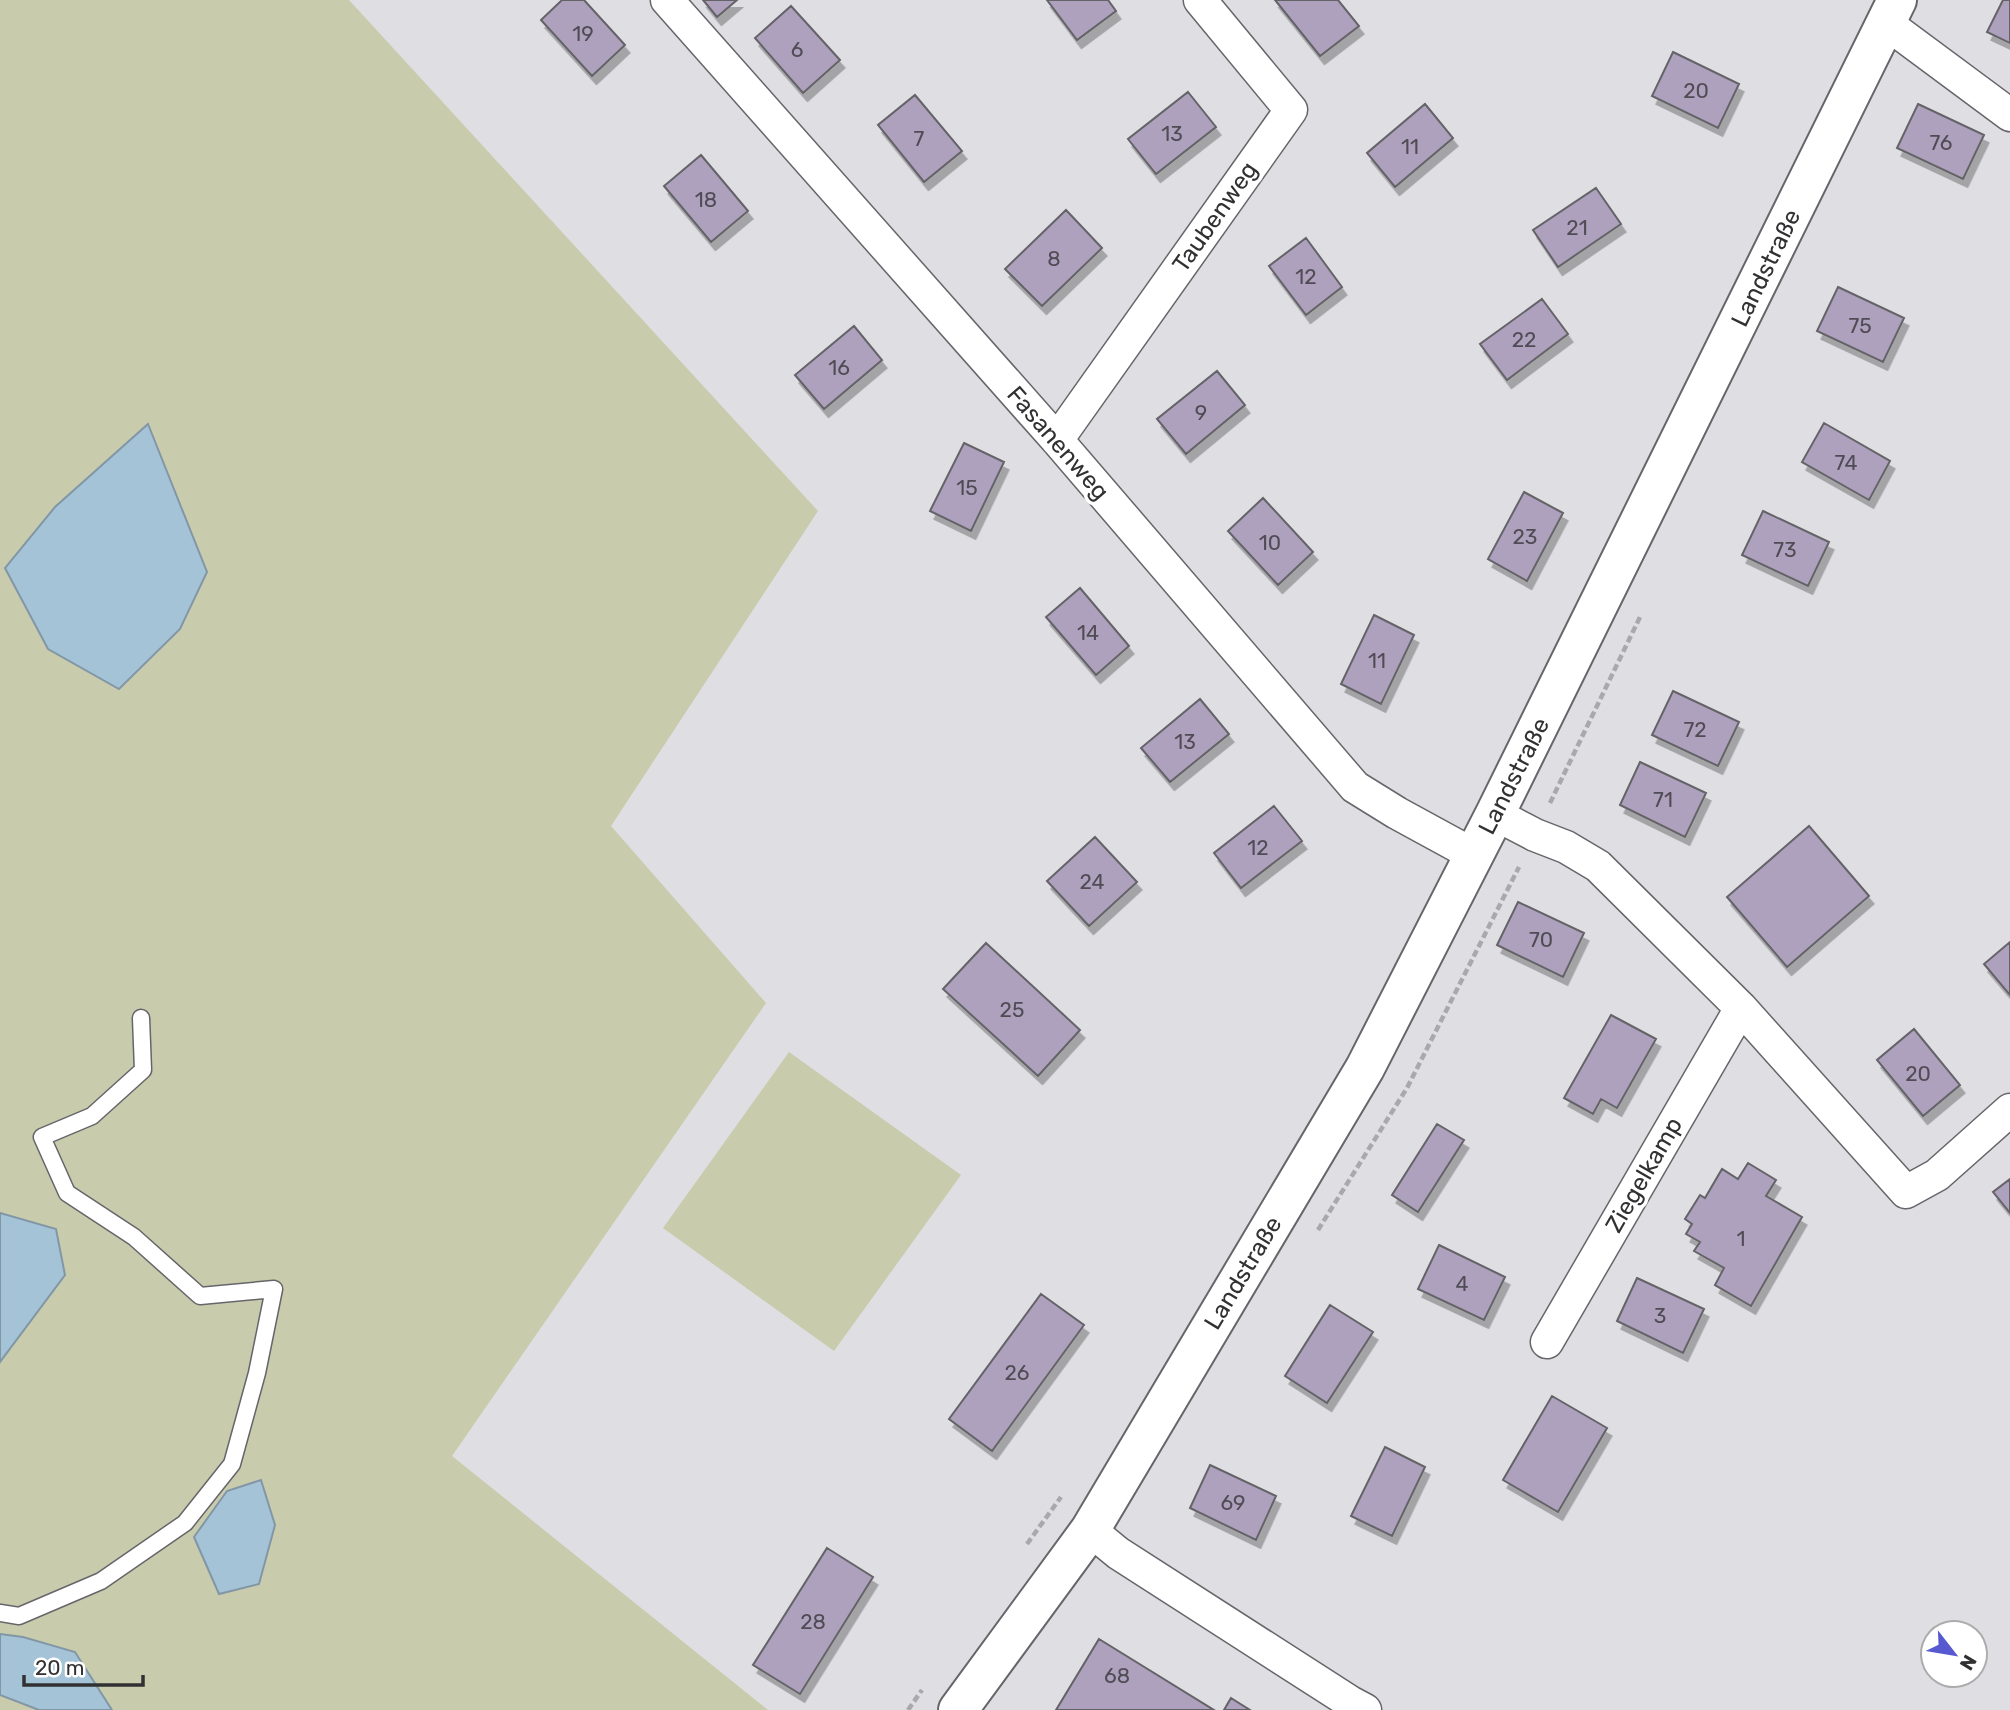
<svg xmlns="http://www.w3.org/2000/svg" width="2010" height="1710" viewBox="0 0 2010 1710" font-family="Rubik,sans-serif">
<defs>
<filter id="shadow"><feDropShadow dx="4.5" dy="8" stdDeviation="0" flood-color="#0004"/></filter>
</defs>
<rect width="100%" height="100%" fill="#dfdee3"/>
<path fill="#c9cbad" d="M0,0h349l469,511 -207,315 155,177 -314,453 316,254h-768z
M789,1052l172,123 -127,176 -171,-123z"/>
<path fill="#a5c3d7" stroke="#8297a6" stroke-width="2" d="M148,424l59,148 -27,57 -61,60 -71,-40 -43,-81 50,-61z
M0,1213l56,16 9,46 -65,87z
M261,1480l14,45 -16,59 -40,10 -25,-57 33,-46z
M0,1634l23,3 52,15 37,58h-73l-39,-15z"/>
<path fill="#aea1bd" stroke="#646367" stroke-width="2" filter="url(#shadow)" d="M562,0h22l41,45 -33,31 -51,-56z
M703,0h34l-20,17z
M1047,0h61l8,11 -39,29z
M1275,0h63l21,26 -39,30z
M2003,0h7v43l-23,-11z
M791,6l49,54 -37,33 -48,-55z
M1673,52l66,32 -21,44 -66,-32z
M1188,92l28,35 -60,47 -28,-35z
M915,95l47,56 -38,31 -46,-57z
M1425,104l28,34 -58,49 -28,-34z
M1918,104l66,31 -21,44 -66,-31z
M701,155l47,56 -37,31 -47,-56z
M1596,188l25,36 -63,43 -25,-37z
M1066,210l36,38 -60,58 -37,-37z
M1306,238l36,49 -36,28 -37,-49z
M1838,287l66,31 -21,44 -66,-31z
M1542,299l26,35 -61,46 -27,-36z
M854,326l28,34 -58,49 -29,-34z
M1217,371l28,34 -59,49 -29,-35z
M1824,423l66,38 -21,39 -67,-38z
M964,443l40,19 -33,69 -41,-20z
M1524,492l39,21 -36,68 -39,-22z
M1263,498l50,54 -35,33 -50,-54z
M1763,511l66,31 -21,44 -66,-31z
M1080,588l49,58 -33,29 -50,-58z
M1374,615l40,20 -33,69 -40,-20z
M1673,691l66,31 -21,44 -66,-31z
M1200,699l29,35 -59,48 -29,-34z
M1640,762l66,31 -21,44 -65,-32z
M1274,806l28,35 -61,47 -27,-35z
M1809,826l60,70 -82,71 -60,-70z
M1095,837l42,45 -48,44 -42,-45z
M1518,902l66,31 -21,44 -66,-32z
M2010,942v53l-26,-31z
M986,943l94,87 -42,46 -95,-87z
M1611,1015l45,24 -39,69 -16,-9 -8,15 -29,-16z
M1914,1029l46,56 -37,31 -46,-56z
M1437,1124l27,16 -46,72 -26,-17z
M1748,1163l28,17 -10,16 36,21 -51,89 -36,-21 9,-17 -30,-17 6,-9 -14,-8 6,-10 -7,-5 15,-24 5,3 17,-29 16,10z
M2010,1179v34l-17,-21z
M1439,1245l66,32 -21,43 -66,-31z
M1637,1278l67,31 -21,44 -66,-32z
M1041,1294l43,31 -92,126 -43,-32z
M1330,1305l43,27 -46,71 -42,-27z
M1552,1396l55,32 -49,84 -55,-32z
M1385,1447l40,20 -33,69 -41,-20z
M1210,1465l66,31 -20,44 -66,-32z
M827,1548l46,29 -73,117 -47,-29z
M1099,1639l115,71h-158z
M1231,1698l19,12h-26z"/>
<g fill="none" stroke-linecap="round" stroke-linejoin="round">
<g stroke="#666569" stroke-width="19">
<path id="service" d="M0,1613l19,3 82,-35 84,-58 47,-59 25,-91 17,-84 -74,7 -66,-59 -67,-44 -25,-56 50,-21 51,-46 -2,-52"/>
</g>
<g stroke="#666569" stroke-width="35">
<path id="minor" d="M667,0l390,440 298,347 42,26 77,42
M1886,23l124,92
M1057,440l234,-330 -91,-110
M1495,814l40,21 31,12 32,19 143,142 165,184 31,-17 73,-65
M1547,1342l194,-334
M1090,1530l28,23 232,149 15,8"/>
</g>
<g stroke="#666569" stroke-width="42">
<path id="tertiary" d="M958,1710l132,-180 275,-462 130,-254 402,-814"/>
</g>
<path stroke="#a9a8ac" stroke-width="4.5" stroke-dasharray="7 3.5" stroke-linecap="butt" d="M1550,803l91,-188
M1318,1230l89,-142 112,-221
M1027,1544l34,-47
M908,1710l14,-20"/>
<use href="#service" stroke="#fff" stroke-width="16"/>
<use href="#minor" stroke="#fff" stroke-width="32"/>
<use href="#tertiary" stroke="#fff" stroke-width="38"/>
</g>
<g text-anchor="middle" dominant-baseline="central" stroke-width="7" stroke-linejoin="round" paint-order="stroke">
<g font-size="21" fill="#504c55">
<text x="583" y="33">19</text>
<text x="797" y="49">6</text>
<text x="1696" y="90">20</text>
<text x="1172" y="133">13</text>
<text x="919" y="138">7</text>
<text x="1941" y="142">76</text>
<text x="1410" y="146">11</text>
<text x="706" y="199">18</text>
<text x="1577" y="227">21</text>
<text x="1054" y="258">8</text>
<text x="1306" y="276">12</text>
<text x="1860" y="325">75</text>
<text x="1524" y="339">22</text>
<text x="839" y="367">16</text>
<text x="1201" y="412">9</text>
<text x="1846" y="462">74</text>
<text x="967" y="487">15</text>
<text x="1525" y="536">23</text>
<text x="1270" y="542">10</text>
<text x="1785" y="549">73</text>
<text x="1088" y="632">14</text>
<text x="1377" y="660">11</text>
<text x="1695" y="729">72</text>
<text x="1185" y="741">13</text>
<text x="1663" y="799">71</text>
<text x="1258" y="847">12</text>
<text x="1092" y="881">24</text>
<text x="1541" y="939">70</text>
<text x="1012" y="1009">25</text>
<text x="1918" y="1073">20</text>
<text x="1741" y="1238">1</text>
<text x="1462" y="1283">4</text>
<text x="1660" y="1315">3</text>
<text x="1017" y="1372">26</text>
<text x="1233" y="1502">69</text>
<text x="813" y="1621">28</text>
<text x="1117" y="1675">68</text>
</g>
<g font-size="24" fill="#313032" stroke="#fff">
<text transform="translate(1215 217) rotate(-55)">Taubenweg</text>
<text transform="translate(1766 268) rotate(-64)">Landstraße</text>
<text transform="translate(1058 443) rotate(49)">Fasanenweg</text>
<text transform="translate(1514 776) rotate(-63)">Landstraße</text>
<text transform="translate(1644 1175) rotate(-60)">Ziegelkamp</text>
<text transform="translate(1243 1273) rotate(-59)">Landstraße</text>
</g>
</g>
<g transform="translate(1954 1654) rotate(121)"><circle r="33" fill="#ffffff" stroke="#adacad" stroke-width="2"/>
<path d="M0-5L12 26L0 18L-12 26Z" fill="#5659d0"/>
<text y="-10" font-size="19" font-weight="bold" text-anchor="middle" fill="#313032">N</text>
</g>
<path d="M24 1675v10h119v-10" fill="none" stroke="#313032" stroke-width="3.5"/>
<text x="35" y="1675" font-size="21" fill="#313032" stroke="#ffffff" stroke-width="5" paint-order="stroke">20 m</text>
</svg>
